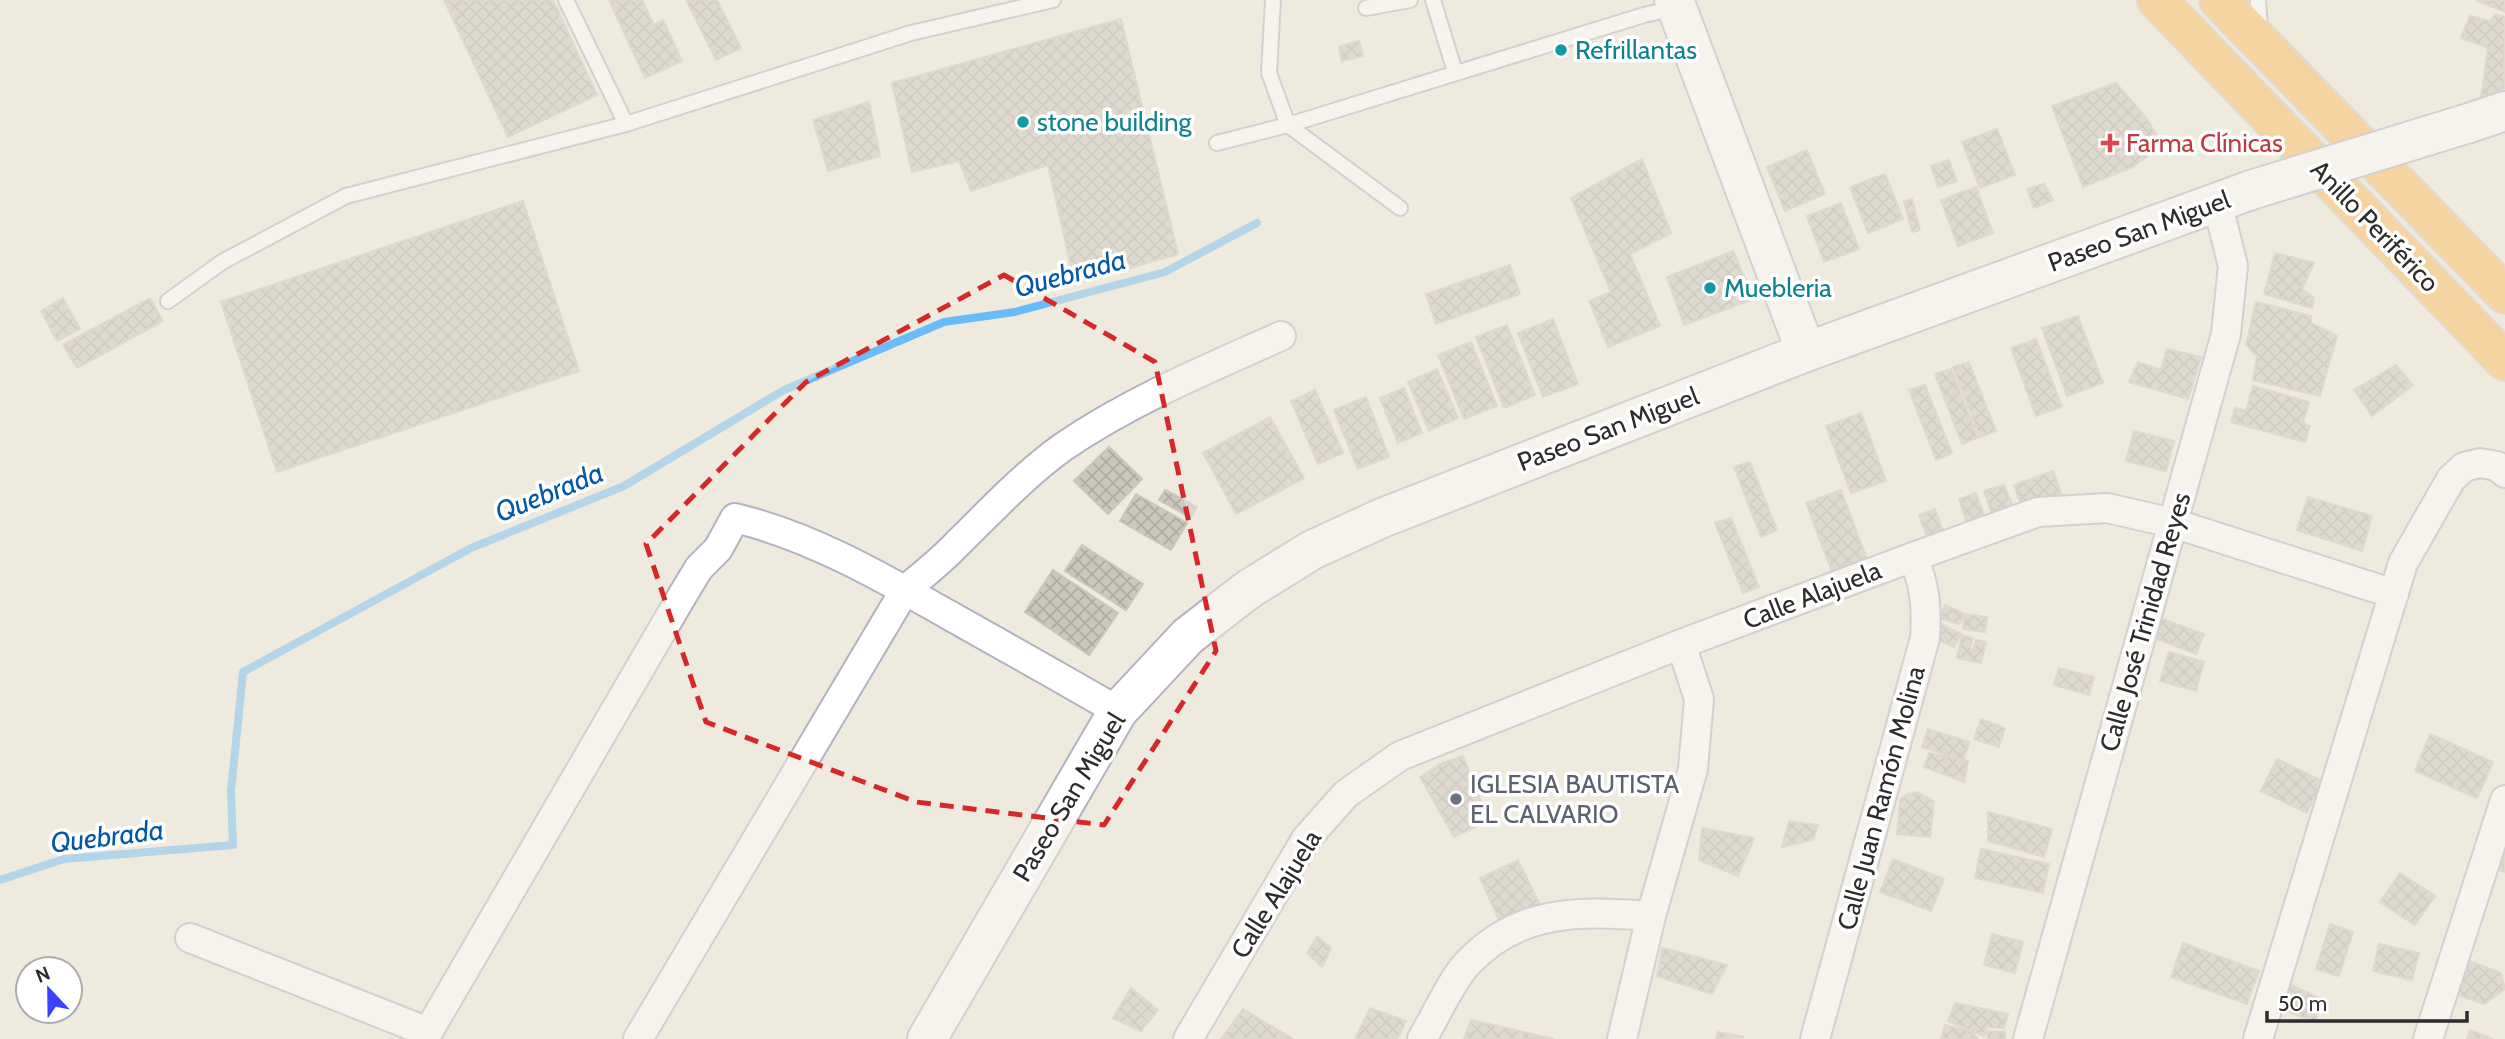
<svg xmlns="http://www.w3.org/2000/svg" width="2505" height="1039" viewBox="0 0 2505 1039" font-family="Cabin,sans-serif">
<defs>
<pattern id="building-cross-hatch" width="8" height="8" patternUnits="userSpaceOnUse" patternTransform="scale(1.75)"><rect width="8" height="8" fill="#cac7bd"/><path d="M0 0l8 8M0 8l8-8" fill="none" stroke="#aeaba3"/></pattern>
</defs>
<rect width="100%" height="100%" fill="#efeade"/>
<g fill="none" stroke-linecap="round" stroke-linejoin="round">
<path stroke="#6abcf8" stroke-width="8" d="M0,880l64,-21 169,-14 -2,-54 12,-119 228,-124 153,-62 160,-96 160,-68 71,-10 150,-40 92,-49"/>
</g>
<path fill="url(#building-cross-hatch)" stroke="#cbc6b7" stroke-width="2" d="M444,0h109l44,95 -89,42z
M609,0h33l12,25 9,-5 19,41 -37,17z
M686,0h31l24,48 -25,12z
M2476,0h29v12z
M2495,15l10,2 -1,71 -23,10 7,-50 -27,-10 9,-22 20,5z
M1121,19l57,235 -103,30 -27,-119 -77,26 -12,-30 -47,11 -20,-89z
M1359,41l4,15 -21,5 -3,-14z
M2116,83l29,33 11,18 -3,17 -20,16 -50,20 -31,-81z
M869,102l11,54 -52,15 -15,-51z
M1997,129l18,46 -35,13 -18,-46z
M1807,150l18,44 -40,17 -18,-44z
M1642,159l29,74 -41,21 30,72 -52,21 -19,-46 22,-9 -40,-94z
M1949,160l8,21 -19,6 -7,-21z
M1885,174l18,45 -35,14 -18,-46z
M2044,184l9,16 -19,8 -7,-19z
M1976,187l17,46 -35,13 -17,-46z
M1912,199l8,31 -8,2 -8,-31z
M523,201l56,170 -302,101 -56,-170z
M1841,203l18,46 -35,13 -17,-46z
M1733,251l21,48 -70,26 -17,-48z
M2275,253l39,10 -12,26 12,9 -2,10 -48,-14z
M1510,265l10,29 -84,30 -10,-30z
M63,298l17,31 -23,12 -16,-30z
M150,298l13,23 -86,47 -14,-23z
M2256,302l55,14v7l26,13 -17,60 -67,-16 4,-24 -11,-11z
M2078,316l25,67 -36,13 -25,-68z
M1553,319l25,65 -35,13 -25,-64z
M1507,325l28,70 -31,13 -28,-71z
M2036,339l26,68 -26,9 -25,-68z
M1471,342l26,64 -33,13 -26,-64z
M2167,349l34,8 -13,42 -59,-17 9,-20 23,8z
M1969,362l27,69 -16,6 -27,-70z
M2396,365l17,20 -41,31 -18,-26z
M1437,369l21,49 -29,13 -21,-49z
M1951,369l27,69 -16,6 -27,-70z
M1925,385l27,68 -16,7 -27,-70z
M2253,386l56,16 -6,21 7,3 -5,16 -74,-20 4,-14 11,3z
M1404,388l18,45 -24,10 -18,-45z
M1315,390l28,63 -25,11 -27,-63z
M1366,397l23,60 -31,12 -24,-59z
M1861,413l25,68 -35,12 -25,-67z
M1270,417l34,61 -68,36 -33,-61z
M2134,431l40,10 -8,30 -40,-10z
M1109,447l33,32 -34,35 -34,-33z
M1750,462l27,68 -16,7 -27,-70z
M2053,471l10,27 -39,15 -10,-28z
M2004,485l11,26 -22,7 -9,-27z
M1165,490l32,17 -6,11 -32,-18z
M1841,490l27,72 -35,12 -27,-71z
M1976,493l11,32 -18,5 -10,-31z
M1136,494l51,29 -16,27 -51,-29z
M2308,497l64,19 -10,35 -65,-21z
M1935,509l11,30 -16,5 -11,-29z
M1731,518l28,69 -16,6 -28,-70z
M1082,545l61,39 -17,26 -61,-39z
M1053,570l65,43 -29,42 -64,-43z
M1945,605l20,9 -6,10 -19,-6z
M1965,614l22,3 -2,15 -22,-3z
M2162,619l42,15 -8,20 -42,-16z
M1941,624l20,10 -7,13 -20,-9z
M1962,635l11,3 -3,10 3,3 3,-11 10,2 -5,21 -24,-5z
M2169,652l35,10 -8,29 -36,-10z
M2059,668l35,9 -5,18 -35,-10z
M1981,719l24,9 -6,19 -25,-8z
M1928,729l41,13 -5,18 -42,-13z
M2430,734l63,28 -16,36 -62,-27z
M1929,753l39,8 -4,21 -40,-15z
M1463,756l26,65 -35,16 -34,-60 20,-13z
M2277,759l45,22 -15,32 -46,-22z
M1917,792l17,9 -4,36 -33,-3 3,-34 6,-5z
M1988,812l64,17 -8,28 -56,-16z
M1789,821l29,4 -5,15 -31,7z
M1702,828l52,10 -16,38 -39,-16z
M2505,839v33l-12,-4z
M1981,849l68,15 -6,29 -68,-15z
M1893,859l51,20 -13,32 -51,-19z
M1518,860l22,45 -41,15 -19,-42z
M2400,873l35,23 -20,29 -35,-23z
M2330,924l23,8 -14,44 -23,-7z
M1992,934l31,8 -8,31 -31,-8z
M1317,936l14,12 -9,19 -15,-14z
M2183,943l76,28 -12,33 -76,-27z
M2379,944l40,9 -7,27 -39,-9z
M1662,948l65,17 -15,29 -55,-18z
M2467,960l34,13 4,16 -21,15 -29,-10z
M2286,983l31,14 -1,25 -38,-14z
M1131,988l27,22 -17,21 -28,-13z
M1955,1003l53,11 -4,14 -18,-1 -2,9 -36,-15z
M1370,1008l36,13 -9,18h-42z
M1243,1009l50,30h-72z
M1471,1020l83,19h-90z
M1945,1025l25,6 8,8h-37z
M2470,1030l23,9h-26z
M1986,1031l19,1v7h-17z
M1718,1032l26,5 -28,2z"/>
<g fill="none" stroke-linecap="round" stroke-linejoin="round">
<g stroke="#b2b2c1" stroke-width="18">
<path id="lane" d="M566,0l60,124
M1273,0l-4,73 19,52 112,83
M1433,0l22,72
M2258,0l2,30
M1366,8l44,-8
M1217,143l71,-18 356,-110 31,-7
M168,301l54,-39 124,-66 280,-72 285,-91 142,-33"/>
</g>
<g stroke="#b2b2c1" stroke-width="32">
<path id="street" d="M190,938l238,94
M424,1039l258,-443 17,-28 19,-19 17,-31c75,18 145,58 212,96 57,32 114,64 171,97
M638,1039l267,-449c18,-15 36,-29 52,-46 34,-33 67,-69 106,-97 67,-46 144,-78 218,-111
M1188,1039l118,-200 40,-45 54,-38 281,-112 232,-87 125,-45 69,-4 66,15 221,71
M1422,1039c12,-20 30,-59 44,-74 52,-57 115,-54 185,-49
M1622,1039l29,-123 42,-147 6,-70 -18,-55
M1815,1039l110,-401c2,-32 0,-52 -12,-81
M2028,1039l198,-705 7,-68 -16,-64
M2258,1039l145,-476 48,-84 13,-12 16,-4 17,3 8,7
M2428,1039l77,-239"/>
</g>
<g stroke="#b2b2c1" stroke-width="42">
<path id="secondary" d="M1674,0l132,352
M2469,123l36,-12
M927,1039l191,-328 70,-75 61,-47 63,-39 70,-32 424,-166 445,-162"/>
</g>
<g stroke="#ccc" stroke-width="42">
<path id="highway" d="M2157,0l348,361
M2219,0l286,294"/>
</g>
<use href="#lane" stroke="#fff" stroke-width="14"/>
<use href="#street" stroke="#fff" stroke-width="28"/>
<use href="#secondary" stroke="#fff" stroke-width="38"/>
<use href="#highway" stroke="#ffba58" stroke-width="38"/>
<g stroke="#b2b2c1" stroke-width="42" stroke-linecap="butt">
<path id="secondary-bridge" d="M2251,190l218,-67"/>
</g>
<use href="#secondary-bridge" stroke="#fff" stroke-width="38"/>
</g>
<path d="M0 0H2505V1039H0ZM1004,275l151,87 61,289 -112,174 -188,-23 -210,-80 -60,-178 160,-162z" fill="#efeade" fill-opacity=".55" fill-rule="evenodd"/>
<path fill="none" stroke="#d62828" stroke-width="5" stroke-dasharray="14 9" stroke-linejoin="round" d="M1004,275l151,87 61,289 -112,174 -188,-23 -210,-80 -60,-178 160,-162z"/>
<g fill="#0f9aa8" stroke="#fff" stroke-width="2.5">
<circle cx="1561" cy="50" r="7"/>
<circle cx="1023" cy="122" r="7"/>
<circle cx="1710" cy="288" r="7"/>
</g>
<path fill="#e0444e" stroke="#fff" stroke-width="2.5" d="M2106.5 132.5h7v7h7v7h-7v7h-7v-7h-7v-7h7z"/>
<circle fill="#6b7280" stroke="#fff" stroke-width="2.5" cx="1456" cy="799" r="7"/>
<g text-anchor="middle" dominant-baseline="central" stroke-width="7" stroke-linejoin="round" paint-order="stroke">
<g font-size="26" fill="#0d838f" stroke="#fff" text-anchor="start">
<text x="1575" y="50">Refrillantas</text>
<text x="1037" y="122">stone building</text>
<text x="1724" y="288">Muebleria</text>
</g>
<g font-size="26" fill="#be3a42" stroke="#fff" text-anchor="start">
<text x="2126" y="143">Farma Clínicas</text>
</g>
<g font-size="26" fill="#2c2c2c" stroke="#fff">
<text transform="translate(2375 226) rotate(46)">Anillo Periférico</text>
<text transform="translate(2139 231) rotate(-20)">Paseo San Miguel</text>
<text transform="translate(1608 429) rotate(-21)">Paseo San Miguel</text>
<text transform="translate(1812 595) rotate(-21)">Calle Alajuela</text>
<text transform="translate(2145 622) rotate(-74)">Calle José Trinidad Reyes</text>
<text transform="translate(1069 797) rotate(-59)">Paseo San Miguel</text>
<text transform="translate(1881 798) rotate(-75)">Calle Juan Ramón Molina</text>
<text transform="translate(1276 894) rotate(-58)">Calle Alajuela</text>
</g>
<g font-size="26" fill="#5b616d" stroke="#fff" text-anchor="start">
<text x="1470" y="784">IGLESIA BAUTISTA<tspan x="1470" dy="30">EL CALVARIO</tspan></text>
</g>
<g font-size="28" font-style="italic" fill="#0357a9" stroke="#fff">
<text transform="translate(1070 273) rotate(-15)">Quebrada</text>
<text transform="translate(549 492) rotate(-22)">Quebrada</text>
<text transform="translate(107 836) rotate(-7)">Quebrada</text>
</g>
</g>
<g transform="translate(49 990) rotate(338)"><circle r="33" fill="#ffffff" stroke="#ababab" stroke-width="2"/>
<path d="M0-5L12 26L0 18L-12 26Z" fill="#3a41ff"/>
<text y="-10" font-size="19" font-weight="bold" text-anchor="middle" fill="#2c2c2c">N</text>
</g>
<path d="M2267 1011v10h200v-10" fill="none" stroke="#2c2c2c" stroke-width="3.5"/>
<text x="2278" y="1011" font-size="21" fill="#2c2c2c" stroke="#ffffff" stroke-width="5" paint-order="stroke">50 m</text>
</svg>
